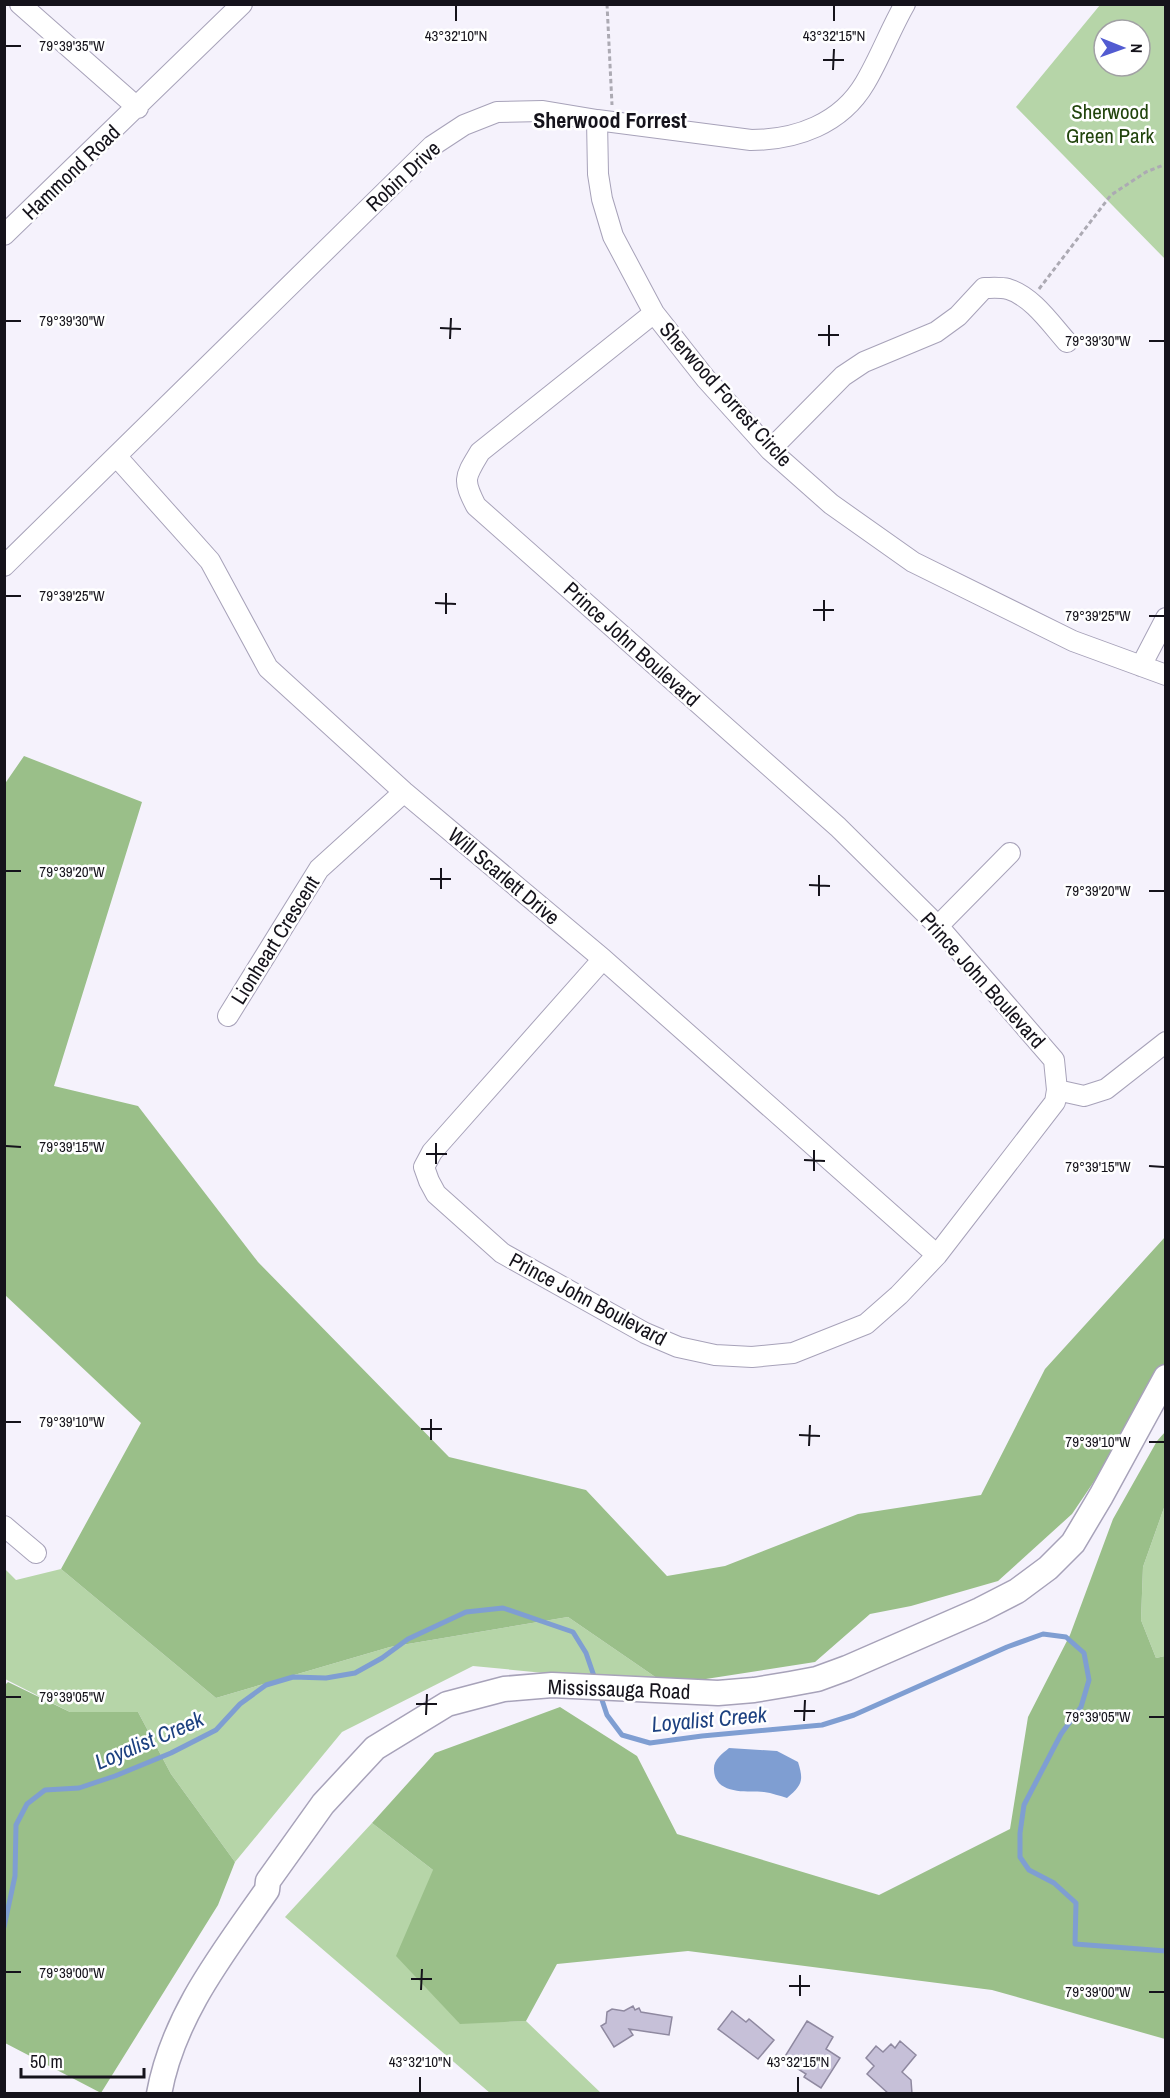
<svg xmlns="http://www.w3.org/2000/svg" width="1170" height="2098" viewBox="0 0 1170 2098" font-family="'Archivo Narrow',sans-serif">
<rect width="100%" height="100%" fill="#f5f2fc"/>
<path fill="#b6d5a8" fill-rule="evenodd" d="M1100,5h65v254l-149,-152zM1104,30h36v36h-36z
M1165,1505v151l-9,2 -15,-38 2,-53z
M5,1569l11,11 45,-11 155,129 174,-51 178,-30 99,68 -194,-19 -131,66 -107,130 -64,-88 -33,-62h-68l-65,-33z
M372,1823l61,47 26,153 67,-2 75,72h-111l-205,-176z"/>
<path fill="#9abf89" d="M24,756l118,46 -88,284 84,20 120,156 191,195 137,33 81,86 58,-10 133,-52 123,-19 64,-126 120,-132v128l-41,72 -52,77 -74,67 -87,25 -41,8 -55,48 -148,23 -99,-68 -178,30 -174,51 -155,-129 80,-146 -136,-128 -1,-510z
M1165,1432v73l-22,62 -2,53 15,38 9,-2v383l-173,-49 -304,-39 -131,13 -31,57 -66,3 -64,-68 37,-86 -61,-47 63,-70 125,-46 77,49 40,78 202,61 131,-66 18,-112 42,-82 43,-116 44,-78z
M8,1682l62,30h68l33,62 64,88 -17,43 -117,188 -96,-50 -1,-357z"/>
<path fill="#7f9ed2" d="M729,1748l48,3 21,11c6,19 4,23 -11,36 -7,-2 -15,-5 -23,-6 -17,-1 -49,3 -50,-22 -1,-10 8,-16 15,-22z"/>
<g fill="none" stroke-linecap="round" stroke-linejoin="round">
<path stroke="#7f9ed2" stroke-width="5" d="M600,1694l7,21 15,20 28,8 52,-7 120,-11 32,-10 153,-68 36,-13 23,3 18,16 5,27 -8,27 -20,27 -37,71 -4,28v24l9,13 25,13 22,20 -1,41 91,7
M4,1927l11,-51 1,-51 11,-21 18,-14 34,-2 36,-12 56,-23 45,-23 24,-26 26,-19 27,-8 33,1 29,-5 27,-15 26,-19 58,-27 37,-4 70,24 13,21 9,26"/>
</g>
<path fill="#c6c0d8" stroke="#8f89a0" stroke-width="1.5" d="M633,2006l2,4 4,-2 2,4 31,5 -3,18 -40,-6 4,6 -19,12 -13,-21 5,-3 1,-11 5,-3 12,2z
M732,2011l14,11 3,-3 25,21 -16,19 -40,-30z
M807,2021l26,16 -7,12 14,9 -19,30 -17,-11 2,-3 -8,-5 1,-2 -15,-9z
M900,2041l16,14 -14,17 9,8 1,14h-23l-22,-20 7,-8 -8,-8 10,-12 7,6 8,-8 4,4z"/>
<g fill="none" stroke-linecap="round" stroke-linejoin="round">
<g stroke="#a7a2b9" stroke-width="22">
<path id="minor" d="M20,4l118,104
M597,120l1,54 4,25 11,37 41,77 52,66 64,71 61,54 82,58 160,79 93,34
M4,235l238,-231
M770,450l73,-74 21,-14 72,-30 22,-16 26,-28c7,0 16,-1 24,1 24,7 43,35 59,53
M117,457l93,104 58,107 136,124 199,167 334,296
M4,566l428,-420 32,-21 33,-13 46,-1 54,9 154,20c45,0 90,-16 114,-57 15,-25 25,-53 40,-79
M1141,666l25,-48
M938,926l72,-73
M603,959l-171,193 -8,15 5,14 7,13 66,59 143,80 33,14 37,8 37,2 41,-4 73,-29 33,-29 38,-40 118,-153 2,-12 -3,-30 -116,-134 -100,-99 -362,-321c-14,-27 -11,-29 4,-54l174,-139
M228,1016l91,-147 85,-77
M1057,1090l27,6 22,-7 60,-47
M4,1526l32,27"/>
</g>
<g stroke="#a7a2b9" stroke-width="27">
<path id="major" d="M159,2094c14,-78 64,-141 108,-204l1,-9 55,-77 52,-56 72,-44 57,-15 48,-4 166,8 36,-3 36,-6 27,-5 30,-11 133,-58 37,-19 31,-23 25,-25 28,-47 65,-119"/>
</g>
<path stroke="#acaab3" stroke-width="3" stroke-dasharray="4.5 3" stroke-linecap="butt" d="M607,4l5,101
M1039,289l72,-94 35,-23 20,-8"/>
<use href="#minor" stroke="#fff" stroke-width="20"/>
<use href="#major" stroke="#fff" stroke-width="24"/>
</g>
<path fill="none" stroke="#15131b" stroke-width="2" d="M456,21v-15M834,21v-15M6,46h15M823,60h21M833,70l1,-21M6,321h15M440,328l21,1M818,335h21M450,339l1,-21M1149,341h15M829,346v-21M6,596h15M435,603l21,1M813,610h21M446,614v-21M1149,616h15M824,621v-21M6,871h15M430,879h21M809,885l21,1M441,889v-21M1149,891h15M819,896v-21M6,1146l15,1M426,1154h21M804,1160l21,1M436,1164v-21M1149,1166l15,1M814,1171v-21M6,1422h15M421,1429h21M799,1435l21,1M431,1440v-21M1149,1442h15M809,1446l1,-21M6,1697h15M416,1704h21M794,1711h21M426,1715l1,-21M1149,1717h15M804,1721l1,-21M6,1972h15M411,1979h21M789,1986h21M421,1990l1,-21M1149,1992h15M800,1996v-21M420,2092v-15M798,2092v-15"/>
<g text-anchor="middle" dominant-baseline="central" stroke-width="5" stroke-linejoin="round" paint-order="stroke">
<g font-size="21" fill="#21440c" stroke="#fff">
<text x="1110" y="111">Sherwood<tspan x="1110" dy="24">Green Park</tspan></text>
</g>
<g font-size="21" fill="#15131b" stroke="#fff">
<text transform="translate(71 172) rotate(-44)">Hammond Road</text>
<text transform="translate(403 176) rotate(-43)">Robin Drive</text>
<text transform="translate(726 394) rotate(48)">Sherwood Forrest Circle</text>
<text transform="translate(632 644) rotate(42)">Prince John Boulevard</text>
<text transform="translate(504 876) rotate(40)">Will Scarlett Drive</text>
<text transform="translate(275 940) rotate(-58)">Lionheart Crescent</text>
<text transform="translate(983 980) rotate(48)">Prince John Boulevard</text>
<text transform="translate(588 1299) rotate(28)">Prince John Boulevard</text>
<text transform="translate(619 1689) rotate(2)">Mississauga Road</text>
</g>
<g font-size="22" font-weight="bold" fill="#15131b" stroke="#fff">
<text x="610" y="120">Sherwood Forrest</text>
</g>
<g font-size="22" font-style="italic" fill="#1d4180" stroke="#fff">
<text transform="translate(709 1719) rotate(-5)">Loyalist Creek</text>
<text transform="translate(149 1740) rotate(-23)">Loyalist Creek</text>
</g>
</g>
<g font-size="15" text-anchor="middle" fill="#15131b" stroke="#fff" stroke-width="5" stroke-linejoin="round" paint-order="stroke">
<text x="456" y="41">43°32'10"N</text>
<text x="834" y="41">43°32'15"N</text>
<text x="72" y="51">79°39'35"W</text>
<text x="72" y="326">79°39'30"W</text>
<text x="1098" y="346">79°39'30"W</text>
<text x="72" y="601">79°39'25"W</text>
<text x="1098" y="621">79°39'25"W</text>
<text x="72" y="877">79°39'20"W</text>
<text x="1098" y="896">79°39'20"W</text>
<text x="72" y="1152">79°39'15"W</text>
<text x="1098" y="1172">79°39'15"W</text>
<text x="72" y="1427">79°39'10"W</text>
<text x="1098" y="1447">79°39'10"W</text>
<text x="72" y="1702">79°39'05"W</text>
<text x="1098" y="1722">79°39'05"W</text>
<text x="72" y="1978">79°39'00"W</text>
<text x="1098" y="1997">79°39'00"W</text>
<text x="420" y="2067">43°32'10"N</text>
<text x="798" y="2067">43°32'15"N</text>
</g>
<rect width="1170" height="2098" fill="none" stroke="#15131b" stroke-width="12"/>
<g transform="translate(1122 48) rotate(91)"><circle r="28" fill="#ffffff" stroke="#a1a1a4" stroke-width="1.5"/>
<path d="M0-4.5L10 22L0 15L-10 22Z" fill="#525bd1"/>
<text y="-9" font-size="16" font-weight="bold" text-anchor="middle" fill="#15131b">N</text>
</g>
<path d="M21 2068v9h123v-9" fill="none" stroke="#15131b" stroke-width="3"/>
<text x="30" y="2068" font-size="18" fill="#15131b" stroke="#ffffff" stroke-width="4.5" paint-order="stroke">50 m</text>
</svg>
